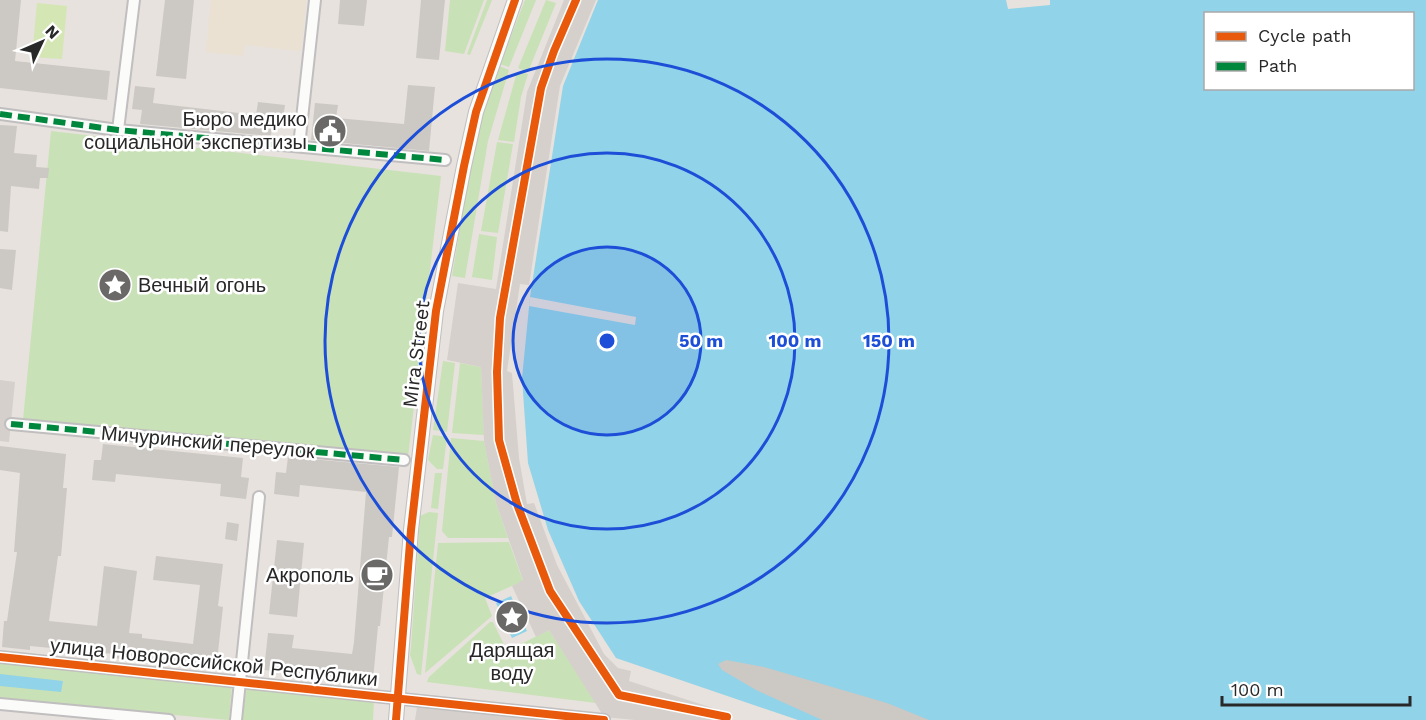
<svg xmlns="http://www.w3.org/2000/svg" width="1426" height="720" viewBox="0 0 1426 720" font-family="'Work Sans',sans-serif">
<rect width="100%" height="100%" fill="#e7e2dd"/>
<path fill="#eae1d2" d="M211,0h95l-5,51 -56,-6 -2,11 -37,-4z"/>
<path fill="#c9e1b6" d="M450,0h34l-20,54 -19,-3z
M487,0h5l-22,55 -3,-1z
M525,0h11l-27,67 -9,-3z
M546,0l10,3 -28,69 -10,-4z
M499,66l10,4 -21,71 -23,137 -13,-2 23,-137z
M517,72l11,2 -7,23 -7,45 -16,-2z
M51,131l390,45 -33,281 -385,-37z
M497,142l16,2 -15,89 -17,-2z
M479,234l18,3 -5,43 -20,-3z
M443,361l12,2 -8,69 -14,-2z
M460,363l21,4 3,68 -32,-2z
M433,435l14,2 -4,32h-6l-9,-9z
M451,438l33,3 12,62 12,35h-60l-6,-7z
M435,473h7l-4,36 -7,-1z
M429,512l9,1 -17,162 -4,-1 -7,-19 1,-8 9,-131z
M509,542l14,39 -38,17 7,18 -67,57 13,-130z
M490,622h3l14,29 42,-21 47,73 -169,-21 2,-5z
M0,659l232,25 -3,36 -229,-21z
M247,686l127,15 -1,19h-131z"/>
<path fill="#d4e6b3" d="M37,3l30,3 -5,53 -30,-2z"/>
<path fill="#d5d0cc" d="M564,0h32l-36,86 -31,199 -9,-1 -13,87 5,2 7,85 8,46 7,-1 23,62 47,89 14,14 13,3 -2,10 99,32 -2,7h-91l-31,-3 -55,-87 -13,7 -24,-51 11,-6 -27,-77 -12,-62 -3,-74 -34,-7 11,-77 38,6 31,-197z
M0,380l15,2 -6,60 -9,-1z
M417,707l136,13h-138z"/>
<path fill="#91d3e8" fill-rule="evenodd" d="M598,0h408l2,9 42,-4v-5h376v720h-628l-182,-62 -37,-57 -31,-71 -20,-67 -6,-85 8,-81 33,-211zM1206,14h206v74h-206z
M511,596l16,35 -15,7 -16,-35z
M0,674l63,7 -2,11 -61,-6z"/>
<path fill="#e7e2dd" d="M530,297l106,20 -1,8 -106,-19z"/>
<path fill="#ccc8c4" d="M0,0h21l-6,61 95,10 -3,29 -107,-12z
M165,0h29l-8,79 -30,-3z
M340,0h27l-3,26 -26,-2z
M421,0h24l-6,60 -23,-2z
M408,85l27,2 -6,64 -118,-11 4,-37 23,2 -2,13 68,6z
M135,86l20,2 -2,15 103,12 2,-13 27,3 -3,20 -10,-1 -1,12 -131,-12 2,-14 -10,-1z
M0,125l17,1 -3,27 23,2 -1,12 13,1 -1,10h-8l-1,11 -28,-3 -3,46 -8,-1z
M0,249l16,1 -4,40 -12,-2z
M103,444l140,14 -2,19 8,1 -3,21 -26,-3 1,-12 -105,-10 -1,8 -23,-2 2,-20h7z
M0,446l66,8 -3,34h4l-6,68h-3l-9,65 48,5 7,-60 33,5 -8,62 13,1v4l51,6 7,-59 -47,-5 3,-24 67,8 -5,42 5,1 -7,63 -102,-12 1,-4 -85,-8v4l-28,-3 2,-26h3l10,-69h-3l6,-79 -20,-3z
M288,457l111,10 -7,70h-3l-9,89h-2l-5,54 -109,-10 4,-37 26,2 -2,13 60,6 2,-12 12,-150 -66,-7 -1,12 -25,-3 2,-22 10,1z
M227,522l12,2 -2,17 -12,-2z
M277,540l27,3 -7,74 -28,-3z
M726,660l38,7 123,36 42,17h-107l-66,-30 -34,-20 -4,-6z"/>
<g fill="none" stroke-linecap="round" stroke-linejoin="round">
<g stroke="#c0bebf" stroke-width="14">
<path id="street" d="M0,114l118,16 327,30
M118,130l16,-130
M299,146l16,-146
M11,424l393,36
M0,657l604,63
M0,704l169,16
M236,720l23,-223"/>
</g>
<g stroke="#c0bebf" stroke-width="16">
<path id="secondary" d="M396,720l15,-190 25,-219 28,-145 12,-54 39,-112"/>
</g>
<use href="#street" stroke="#fbfbfa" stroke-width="10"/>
<use href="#secondary" stroke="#fbfbfa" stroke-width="14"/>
<path stroke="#00873e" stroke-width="6" stroke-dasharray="12 6" stroke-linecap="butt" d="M0,114l118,16 327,30
M11,424l393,36"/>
<g stroke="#fff" stroke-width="11">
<path id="cycleway" d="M576,0l-22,51 -13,37 -41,230 -3,54 2,68 18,64 33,87 69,104 108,22 -1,3
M0,657l604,63
M396,720l15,-190 25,-219 28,-145 12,-54 39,-112"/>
</g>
<use href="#cycleway" stroke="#e8590c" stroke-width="8"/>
</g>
<circle cx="607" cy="341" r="94" fill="#1d4ed8" fill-opacity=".12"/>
<g fill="none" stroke="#1d4ed8" stroke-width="3">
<circle cx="607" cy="341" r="94"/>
<circle cx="607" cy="341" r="188"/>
<circle cx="607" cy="341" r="282"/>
</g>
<defs>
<g id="civic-disc" transform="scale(1.725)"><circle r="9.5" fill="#6b6967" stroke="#fff"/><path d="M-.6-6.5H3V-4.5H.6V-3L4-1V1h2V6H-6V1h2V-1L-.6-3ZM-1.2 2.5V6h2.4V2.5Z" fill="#fff"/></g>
<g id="sight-disc" transform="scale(1.725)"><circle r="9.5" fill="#6b6967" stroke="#fff"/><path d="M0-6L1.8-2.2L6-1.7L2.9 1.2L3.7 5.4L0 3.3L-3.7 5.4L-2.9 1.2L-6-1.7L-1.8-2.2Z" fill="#fff"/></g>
<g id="cafe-disc" transform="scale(1.725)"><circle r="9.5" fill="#6b6967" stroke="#fff"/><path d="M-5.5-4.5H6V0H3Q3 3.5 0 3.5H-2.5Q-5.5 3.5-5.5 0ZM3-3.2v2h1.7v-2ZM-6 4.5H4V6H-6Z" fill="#fff"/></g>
</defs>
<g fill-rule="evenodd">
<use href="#civic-disc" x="330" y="131"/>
<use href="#sight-disc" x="115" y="285"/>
<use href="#cafe-disc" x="377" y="575"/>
<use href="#sight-disc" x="512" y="617"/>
</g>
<g text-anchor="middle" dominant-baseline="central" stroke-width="5" stroke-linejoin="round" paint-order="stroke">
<g font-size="20" fill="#282828" stroke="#fff" text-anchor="end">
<text x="307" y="119">Бюро медико<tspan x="307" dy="23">социальной экспертизы</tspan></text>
<text x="138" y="285" text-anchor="start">Вечный огонь</text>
<text x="354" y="575">Акрополь</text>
<text x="512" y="650" text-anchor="middle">Дарящая<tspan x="512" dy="23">воду</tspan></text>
</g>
<g font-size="20" fill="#282828" stroke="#fff">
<text transform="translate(416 354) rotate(-83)">Mira Street</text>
<text transform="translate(208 442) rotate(5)">Мичуринский переулок</text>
<text transform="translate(214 662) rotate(6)">улица Новороссийской Республики</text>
</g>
</g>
<circle cx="607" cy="341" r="9" fill="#1d4ed8" stroke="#fff" stroke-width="3"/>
<g font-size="18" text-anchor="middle" font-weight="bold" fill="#1d4ed8" stroke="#fff" stroke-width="5" stroke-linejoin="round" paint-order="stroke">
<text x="701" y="347">50 m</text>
<text x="795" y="347">100 m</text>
<text x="889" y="347">150 m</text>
</g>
<rect x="1204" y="12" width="210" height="78" fill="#ffffff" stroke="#a9a9a9" stroke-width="1.5"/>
<rect x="1216" y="32" width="30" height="9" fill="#e8590c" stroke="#a9a9a9" stroke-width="1.5"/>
<text x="1258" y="42" font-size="18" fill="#282828">Cycle path</text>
<rect x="1216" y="62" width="30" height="9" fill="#00873e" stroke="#a9a9a9" stroke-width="1.5"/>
<text x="1258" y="72" font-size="18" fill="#282828">Path</text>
<g transform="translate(42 42) rotate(46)" stroke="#ffffff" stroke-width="4.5" paint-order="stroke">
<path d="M0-4.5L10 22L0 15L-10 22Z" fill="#282828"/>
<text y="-9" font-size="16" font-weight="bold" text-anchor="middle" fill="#282828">N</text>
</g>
<path d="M1222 696v9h188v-9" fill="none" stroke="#282828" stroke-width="3"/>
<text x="1231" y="696" font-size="18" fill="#282828" stroke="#ffffff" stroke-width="4.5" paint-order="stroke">100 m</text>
</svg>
